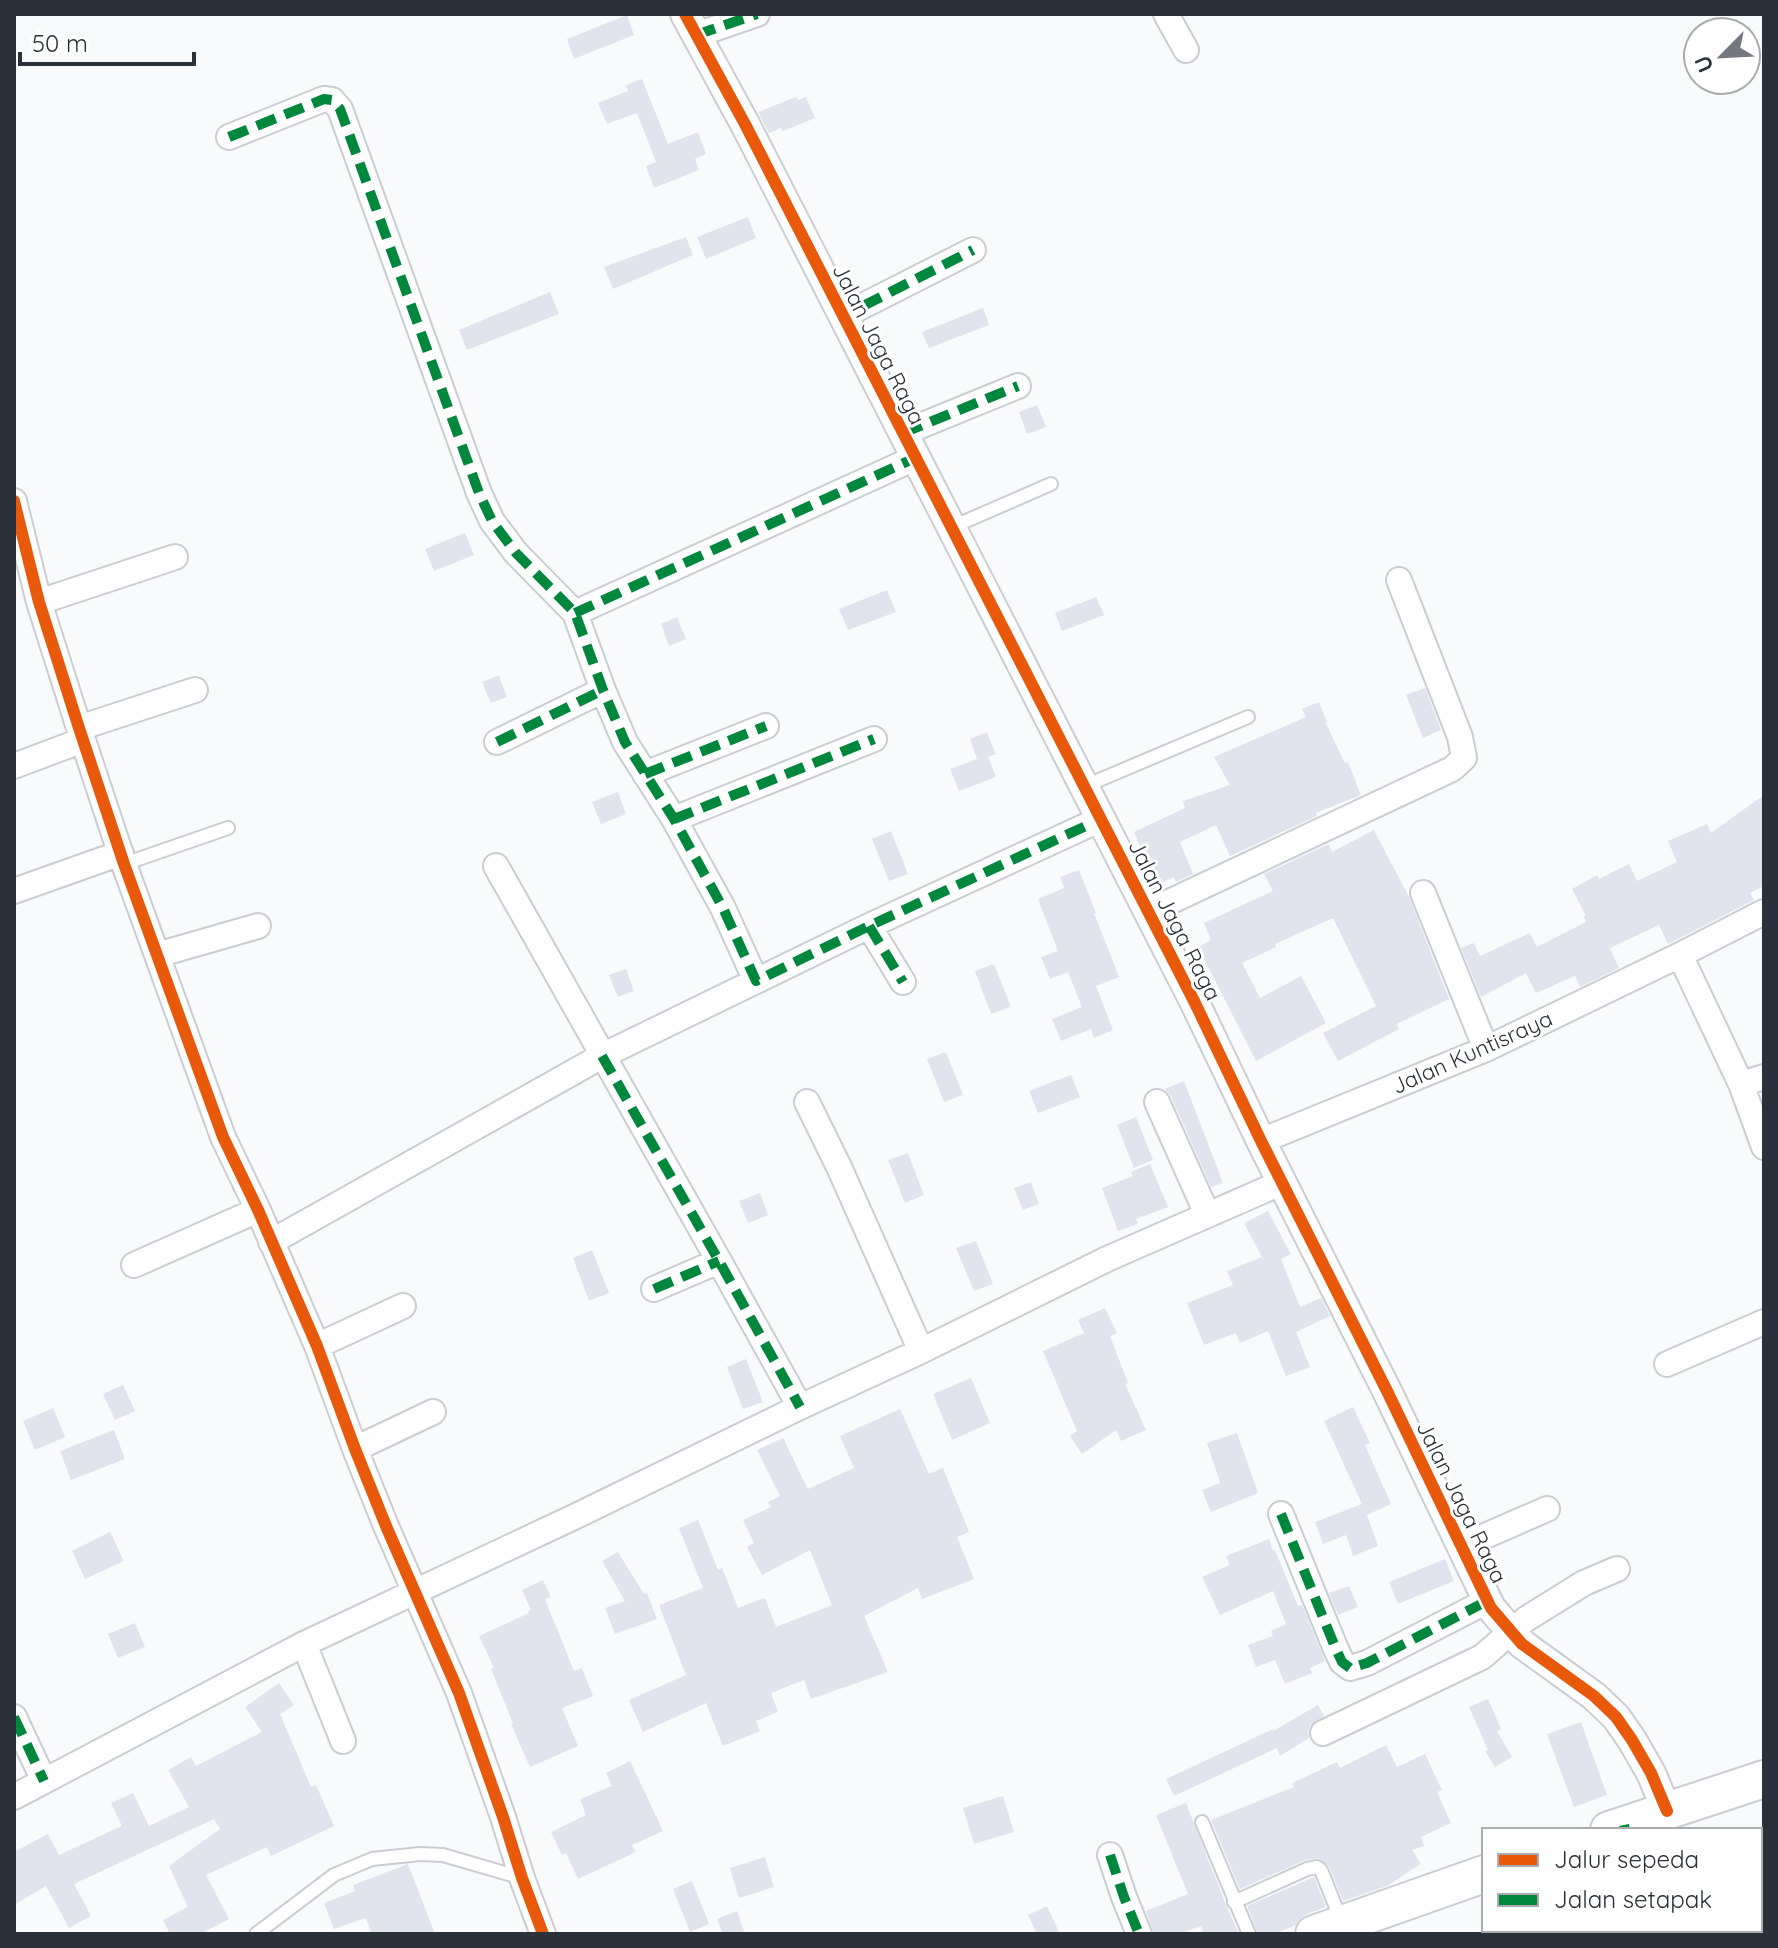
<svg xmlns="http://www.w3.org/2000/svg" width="1778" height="1948" viewBox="0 0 1778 1948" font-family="Quicksand,sans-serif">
<rect width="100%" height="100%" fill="#f8fafc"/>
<path fill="#e1e4ed" d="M627,15l7,20 -60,24 -7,-20z
M642,79l26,65 30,-12 8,22 -11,5 4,11 -45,18 -8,-22 10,-4 -19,-49 -30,11 -9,-21 30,-12 -2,-6z
M796,97l2,3 8,-3 9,21 -32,13 -2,-3 -12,5 -11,-21z
M748,217l8,21 -50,21 -9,-22z
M686,237l7,18 -80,34 -9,-22z
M550,292l9,22 -92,36 -8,-20z
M983,308l6,17 -60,23 -7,-16z
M1037,405l9,22 -19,7 -8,-22z
M465,533l9,22 -40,16 -9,-22z
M887,590l9,22 -48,18 -9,-21z
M1096,597l8,18 -42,16 -7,-18z
M677,617l9,22 -17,7 -8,-22z
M499,675l8,22 -16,6 -9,-21z
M1425,688l16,42 -18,8 -17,-43z
M1319,702l8,20h-2l20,41 3,-1 13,33 -45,18 1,3 -87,40 -14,-31 -36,17 13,32 -17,8 -2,-5 -18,8 -22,-53 51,-24 -2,-7 47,-16 -16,-28 92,-40 -4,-8z
M987,732l9,22 -8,3 8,20 -37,14 -9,-22 27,-10 -7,-20z
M618,792l8,22 -25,10 -9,-22z
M1764,795v91l-14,7 4,7 -86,44 -9,-19 -49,23 9,20 -39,19 -5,-11 -39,17 -10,-20 -45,24 -20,-49 13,-5 6,13 50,-23 7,14 49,-25 -2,-6h2l-14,-27 25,-14 2,4 30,-15 8,17 40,-19 -9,-21 39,-17 4,9z
M1374,830l35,67 40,102 -52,25 2,5 -61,32 -15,-28 53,-27 -43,-88 -58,26 1,3 -34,16 18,35 41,-22 25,47 -70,38 -58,-114 13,-7 -7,-17 69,-32 -9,-17 65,-30 3,8z
M891,831l17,43 -19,7 -17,-42z
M1079,870l17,43h-2l25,64 -23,9 17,44 -19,8 -3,-9 -30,12 -9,-22 30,-12 -14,-35 -18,7 -9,-22 17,-6 -20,-52 26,-11 -4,-11z
M994,964l17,43 -20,7 -16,-43z
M626,969l8,22 -16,6 -9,-22z
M946,1052l17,43 -19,7 -17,-43z
M1071,1075l9,22 -42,16 -9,-22z
M1184,1081l39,102 -12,4 -40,-91 -6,-7z
M1136,1117l17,43 -19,8 -17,-43z
M908,1153l16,42 -19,8 -17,-43z
M1150,1164l18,43 -32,12 2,5 -20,7 -16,-43 31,-12 -2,-4z
M1031,1182l8,22 -16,6 -9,-22z
M760,1193l8,22 -20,8 -9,-22z
M1268,1211l23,43 -10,5 19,48 21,-9 9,18 -34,16 14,35 -24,9 -18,-45 -28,12 -4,-10 -32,12 -17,-42 46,-18 -6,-14 35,-14 -18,-34z
M976,1241l17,43 -19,7 -18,-43z
M592,1250l17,43 -20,8 -16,-43z
M1105,1308l12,25 -7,3 18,47 -3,1 21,46 -25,11 -5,-11 -34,24 -12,-18 7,-5 -34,-80 41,-18 -6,-13z
M746,1359l17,43 -20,7 -16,-42z
M971,1378l19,45 -38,17 -19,-46z
M123,1385l12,26 -20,9 -12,-26z
M1353,1407l17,36 -5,2 26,59 -24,11 11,31 -25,10 -7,-21 -23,9 -8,-22 47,-18 -38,-83z
M53,1408l12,29 -30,13 -12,-29z
M900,1409l29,65 14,-6 26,64 -12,5 17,42 -52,20 -4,-11 -54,28 24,56 -77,27 -7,-19 -33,13 7,19 -22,9 4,10 -37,15 -17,-43 -63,29 -14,-32 57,-25 -27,-70 44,-17 -24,-60 19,-8 20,50 4,-2 16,40 27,-10 11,29 56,-22 -22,-55 -48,25 -15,-28 7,-4 -11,-23 28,-13 -3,-5 12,-6 -23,-46 26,-12 25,51 46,-21 -14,-32z
M114,1430l11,29 -54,21 -11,-29z
M1237,1433l21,60 -47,19 -9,-22 18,-7 -13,-40z
M110,1532l14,29 -39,18 -13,-28z
M1269,1539l4,12 2,-1 23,56 4,-1 23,56 -15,7 2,5 -27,11 -10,-24 -19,7 -8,-22 25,-9 -2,-5 15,-7 -13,-33 -53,24 -18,-38 28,-12 -4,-9z
M618,1552l26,42 3,-1 10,26 -42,15 -10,-26 20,-7 -23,-40z
M1445,1559l9,22 -56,23 -9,-22z
M543,1580l8,17 -6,2 29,72 8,-3 11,28 -31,12 16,38 -48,21 -19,-43 2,-1 -22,-54 3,-1 -15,-32 50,-23 -1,-2 3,-1 -9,-20z
M1349,1586l9,21 -20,8 -9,-22z
M135,1623l10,24 -27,11 -10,-24z
M279,1683l15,22 -14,9 31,73 5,-2 18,41 -63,30 -4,-9 -61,28 23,44 -29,15h-30l-7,-14 25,-13 -19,-41 51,-37 -6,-10 -140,65 17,32 -22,12 -23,-42 -32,19v-53l34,-18 11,21 63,-29 -11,-23 22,-10 16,33 40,-19 -21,-37 23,-13 5,9 66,-34 -17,-25z
M1488,1699l13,30 -4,2 15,26 -17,10 -10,-16 3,-1 -19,-43z
M1318,1705l6,11 -14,9 -2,6 1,7 -29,18 -3,-8 -103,48 -8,-17 107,-50v2z
M1581,1722l26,73 -33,12 -27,-73z
M1386,1745l11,22 28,-13 17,36 -5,2 14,31 -30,14 3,9 -12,4 9,14 -34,22 -44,15 -14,-35 -11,-8 -15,3 -63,28 -29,-69 83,-33 -2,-4 45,-21 3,6z
M630,1761l33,70 -31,14 4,7 -58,27 -12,-26 -4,2 -11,-23 35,-17 -6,-16 32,-13 -6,-13z
M1003,1796l11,36 -40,12 -11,-36z
M1186,1803l40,102 13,29h-35l-3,-8 -23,8h-24l-8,-23 42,-17 -32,-79z
M765,1857l9,30 -35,11 -9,-30z
M408,1864l27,70h-63l-6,-16 -32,11 -10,-26 31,-12 -2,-6z
M1314,1877l12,30 -19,7 -8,6 -3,5 -22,9h-16l-11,-28z
M692,1881l17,43 -19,8 -17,-43z
M1047,1906l13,28h-23l-9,-19z
M737,1911l8,23h-22l-6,-15z"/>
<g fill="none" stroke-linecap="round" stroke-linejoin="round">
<g stroke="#cacdd2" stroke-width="16">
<path id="service" d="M950,528l101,-44
M1085,786l163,-69
M124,864l104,-36
M1202,1822l47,112
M1234,1902l73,-33 10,-2 4,3 20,50
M256,1934l78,-59 38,-16 48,-5 23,1 79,23"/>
</g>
<g stroke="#cacdd2" stroke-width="28">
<path id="minor" d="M1166,14l20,36
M696,35l61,-21
M229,137l95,-38 8,1 8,9 139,384 13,28 24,32 59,60 28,77 22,52 49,77 49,89 33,73
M843,316l130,-66
M903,433l115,-47
M14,501l25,101 40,126 45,136 99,273 35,73 59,136 38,103 31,77 73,167 44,124 19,61 21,56
M39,602l136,-45
M575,613l340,-155
M79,728l116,-38
M497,742l106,-52
M14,766l69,-26
M645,774l121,-48
M674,819l200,-80
M496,866l223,395 81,146
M14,891l107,-38
M1423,893l63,156
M1148,912l304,-143 12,-11 -4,-21 -61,-157
M869,926l34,56
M157,955l101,-29
M1680,955l61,129 23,63
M1741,1084l23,-7
M807,1102l32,65 82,184
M1157,1102l50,112
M1261,1141l225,-92 194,-94 84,-43
M271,1242l331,-186 267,-130 232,-107
M134,1265l124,-55
M654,1289l65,-28
M317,1346l86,-40
M1667,1364l97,-42
M355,1449l78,-37
M1281,1514l54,133 7,15 8,6 17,-5 120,-62
M1462,1546l85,-37
M304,1644l39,97
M14,1717l30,64
M1323,1733l159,-76 44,-38 58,-36 33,-14
M14,1797l290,-153 270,-127 226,-110 121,-56 186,-92 176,-77
M1110,1855l14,42 15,37
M1656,1930l1,4"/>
</g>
<g stroke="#cacdd2" stroke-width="32">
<path id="tertiary" d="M685,14l61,112 449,877 66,138 127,252 103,215 31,36 72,52 22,21 16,23 19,33 16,38"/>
</g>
<g stroke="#cacdd2" stroke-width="40">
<path id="primary" d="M1609,1830l155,-51
M1314,1934l170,-60"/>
</g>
<use href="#service" stroke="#fefeff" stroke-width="12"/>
<use href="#minor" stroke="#fefeff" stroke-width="24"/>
<use href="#tertiary" stroke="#fefeff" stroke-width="28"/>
<use href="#primary" stroke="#fefeff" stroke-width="36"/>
<path stroke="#00873e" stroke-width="10" stroke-dasharray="20 10" stroke-linecap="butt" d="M696,35l61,-21
M229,137l95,-38 8,1 8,9 139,384 13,28 24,32 59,60 28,77 22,52 49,77 49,89 33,73 113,-55 232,-107
M863,306l110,-56
M903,433l115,-47
M575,613l340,-155
M497,742l106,-52
M645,774l121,-48
M674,819l200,-80
M869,926l34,56
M602,1056l117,205 81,146
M654,1289l65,-28
M1281,1514l54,133 7,15 8,6 17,-5 120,-62
M14,1717l30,64
M1624,1825l1,5
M1110,1855l14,42 15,37
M1656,1930l1,4"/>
<g stroke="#fff" stroke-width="17">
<path id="cycleway" d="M685,14l61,112 449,877 66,138 127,252 103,215 31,36 72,52 22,21 16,23 19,33 16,38
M14,501l25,101 40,126 45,136 99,273 35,73 59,136 38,103 31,77 73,167 44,124 19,61 21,56"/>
</g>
<use href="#cycleway" stroke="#e8590c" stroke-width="12"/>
</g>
<g text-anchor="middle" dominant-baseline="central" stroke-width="6" stroke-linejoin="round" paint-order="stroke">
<g font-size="22" fill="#2b313a" stroke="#fff">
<text transform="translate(879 344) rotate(63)">Jalan Jaga Raga</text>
<text transform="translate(1175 920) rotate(63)">Jalan Jaga Raga</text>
<text transform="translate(1472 1052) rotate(-24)">Jalan Kuntisraya</text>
<text transform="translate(1462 1502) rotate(64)">Jalan Jaga Raga</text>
</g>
</g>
<rect width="1778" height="1948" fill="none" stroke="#2b313a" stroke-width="32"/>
<rect x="1482" y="1828" width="280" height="104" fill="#ffffff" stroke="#aaadb0" stroke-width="2"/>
<rect x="1498" y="1854" width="40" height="12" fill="#e8590c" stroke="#aaadb0" stroke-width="2"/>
<text x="1554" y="1868" font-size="24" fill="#2b313a">Jalur sepeda</text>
<rect x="1498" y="1894" width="40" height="12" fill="#00873e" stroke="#aaadb0" stroke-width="2"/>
<text x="1554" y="1908" font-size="24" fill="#2b313a">Jalan setapak</text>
<g transform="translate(1722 56) rotate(246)"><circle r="38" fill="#ffffff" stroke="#aaadb0" stroke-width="2"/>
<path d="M0-6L14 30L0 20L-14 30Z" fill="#73777e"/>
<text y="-12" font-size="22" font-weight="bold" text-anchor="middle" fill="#2b313a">U</text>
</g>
<path d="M20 52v12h174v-12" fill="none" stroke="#2b313a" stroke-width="4"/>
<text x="32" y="52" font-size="24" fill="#2b313a" stroke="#ffffff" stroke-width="6" paint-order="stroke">50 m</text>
</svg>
